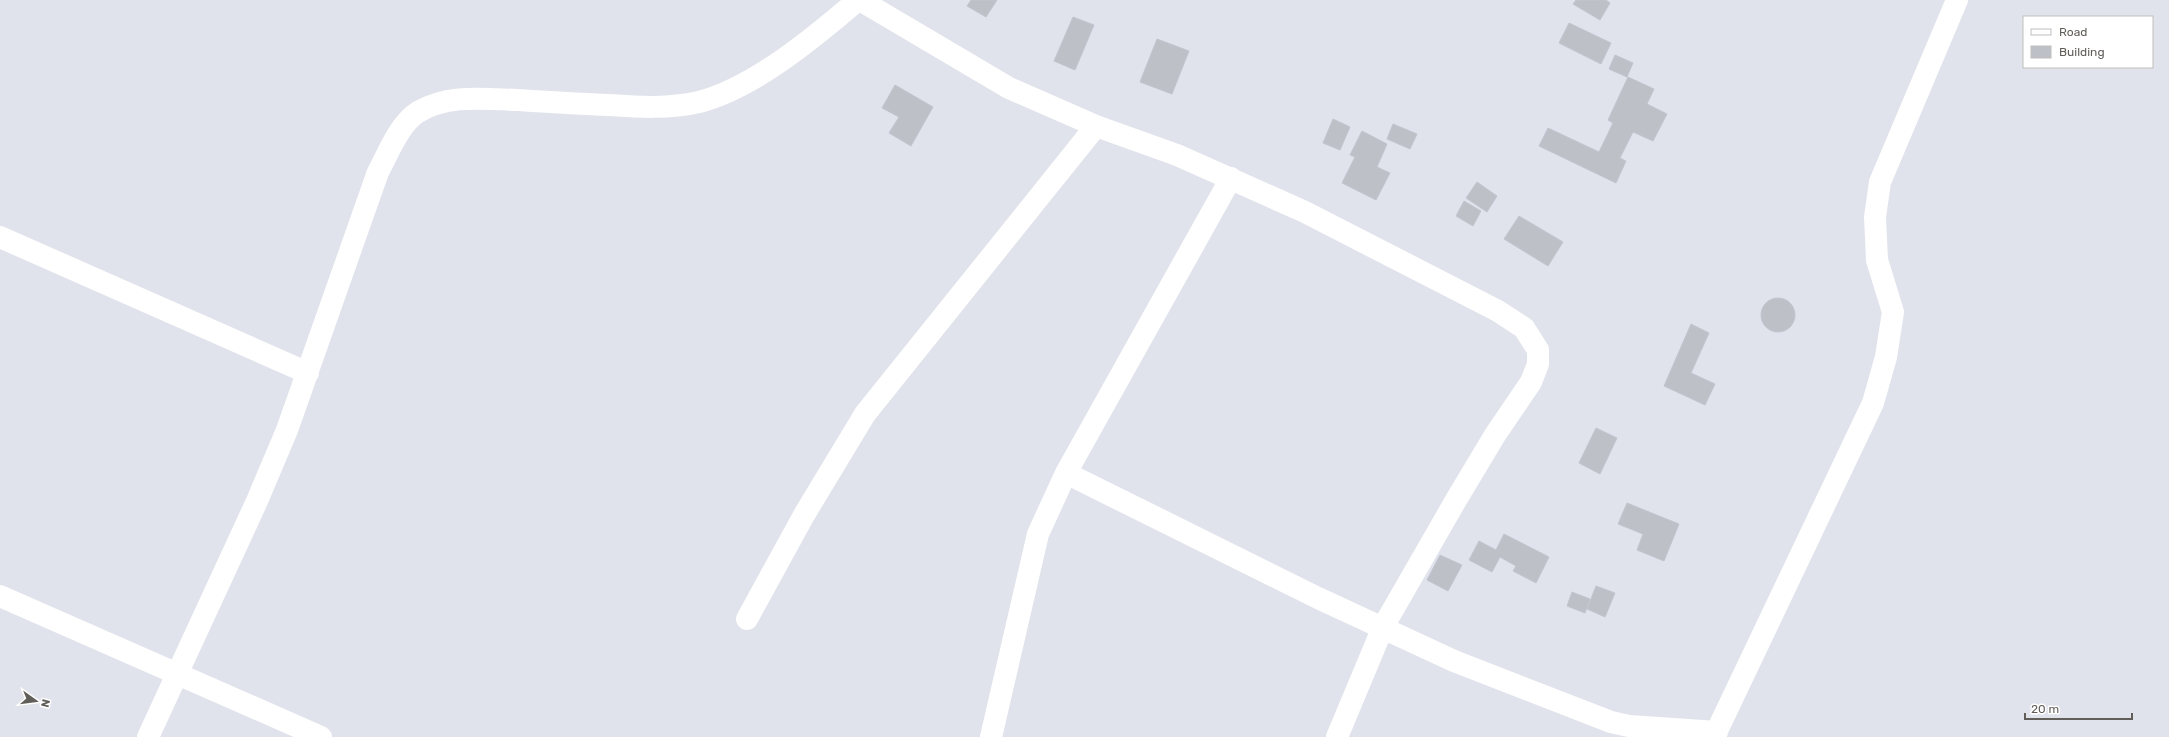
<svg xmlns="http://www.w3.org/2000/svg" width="2169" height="737" viewBox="0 0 2169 737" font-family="Rubik,sans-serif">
<rect width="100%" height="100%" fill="#e1e3ec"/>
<path fill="#bec0c7" stroke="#c0c5d0" d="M971,0h26l-11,17 -19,-11z
M1576,0h30l4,3 -10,17 -27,-16z
M1073,17l21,8 -19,45 -21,-9z
M1569,23l42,20 -10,21 -42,-21z
M1157,39l32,12 -17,43 -32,-12z
M1615,55l18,8 -6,14 -18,-8z
M1628,77l26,12 -7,15 20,10 -14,27 -20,-9 -13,26 6,3 -10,22 -77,-37 9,-18 51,24 14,-29 -5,-3z
M895,85l38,22 -22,39 -22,-13 10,-16 -17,-9z
M1333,119l17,8 -10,23 -17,-7z
M1393,124l24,10 -7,15 -23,-10z
M1362,131l25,13 -10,23 13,6 -14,27 -34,-17 13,-26 -5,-2z
M1477,182l20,14 -10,16 -21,-14z
M1464,201l17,10 -8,15 -17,-10z
M1519,216l44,26 -15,24 -44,-27z
M1761 315a17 17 0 1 1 34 0a17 17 0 1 1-34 0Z
M1691,324l18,9 -18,40 24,11 -10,21 -41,-19z
M1596,428l21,10 -17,36 -21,-11z
M1627,503l52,21 -15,37 -27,-11 6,-16 -25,-10z
M1504,534l45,23 -13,26 -23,-12 3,-5 -16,-9 -8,15 -23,-12 10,-19 17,9z
M1440,555l22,10 -14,26 -21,-11z
M1596,586l19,7 -10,24 -18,-8z
M1572,592l18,7 -5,14 -18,-7z"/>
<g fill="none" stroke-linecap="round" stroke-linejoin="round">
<path stroke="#fff" stroke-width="22" d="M860,0l149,88 87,38 81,29 128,57 193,99 26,17 14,22v14l-7,18 -36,53 -39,65 -73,127 -46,110
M0,237l308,136
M1066,473l252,125 136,63 157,61 18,4 88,6
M0,596l321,141
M747,619l57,-104 61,-101 231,-288
M148,737l109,-236 30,-71 91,-258c10,-18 21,-48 40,-60 30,-18 66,-13 100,-12 30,2 60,4 91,5 30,2 60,4 90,-3 55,-14 117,-66 159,-102
M991,737l47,-203 28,-61 165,-295
M1714,737l159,-334 13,-46 7,-45 -16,-52 -2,-43 5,-35 77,-182"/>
</g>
<rect x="2023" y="16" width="130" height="52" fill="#ffffff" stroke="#c0bfbd"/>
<rect x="2031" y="29" width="20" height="6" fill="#ffffff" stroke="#c0bfbd"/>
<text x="2059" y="36" font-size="12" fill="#615e5a">Road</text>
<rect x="2031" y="46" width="20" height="12" fill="#bec0c7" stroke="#c0bfbd"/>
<text x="2059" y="56" font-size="12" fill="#615e5a">Building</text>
<g transform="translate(36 701) rotate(104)" stroke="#ffffff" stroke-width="3" paint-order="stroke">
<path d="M0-3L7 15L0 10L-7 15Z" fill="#615e5a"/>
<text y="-6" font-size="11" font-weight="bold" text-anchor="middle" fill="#615e5a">N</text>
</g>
<path d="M2025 713v6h107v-6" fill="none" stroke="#615e5a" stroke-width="2"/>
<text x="2031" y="713" font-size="12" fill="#615e5a" stroke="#ffffff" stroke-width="3" paint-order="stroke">20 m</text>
</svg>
